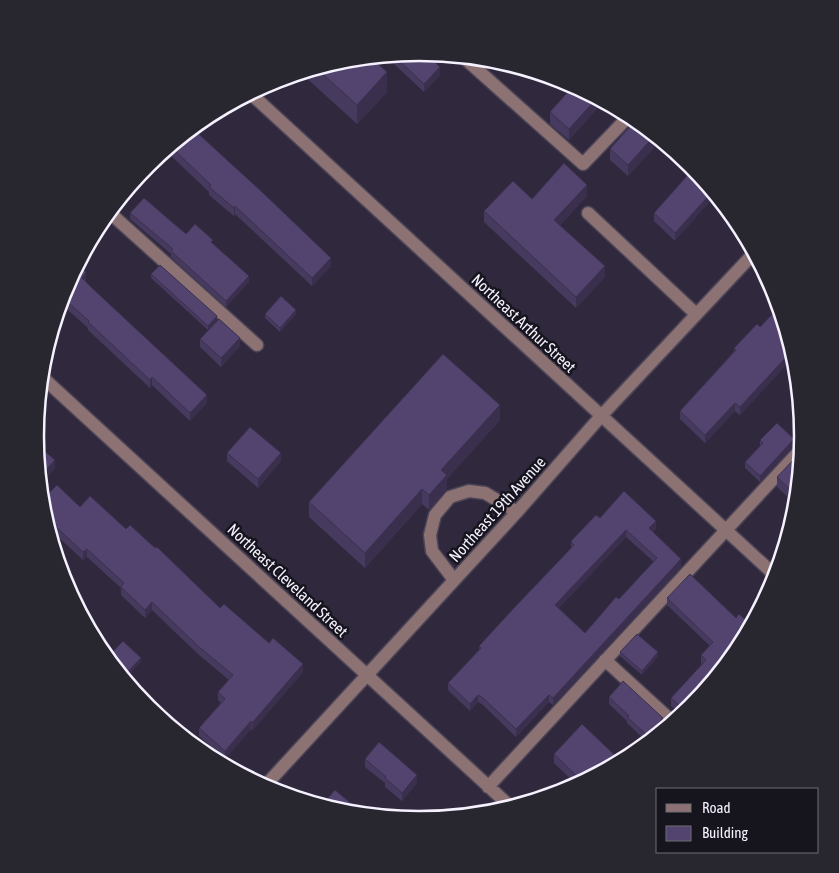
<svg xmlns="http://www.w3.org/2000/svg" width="839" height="873" viewBox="0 0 839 873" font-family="'Asap Condensed',sans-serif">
<rect width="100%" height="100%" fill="#30293d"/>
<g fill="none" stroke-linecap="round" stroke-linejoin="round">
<g stroke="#4c4558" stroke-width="15">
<path id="minor" d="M462,56l121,108 47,-49
M250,93l527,484
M109,212l148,133
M588,213l108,101
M41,376l471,432
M454,580l-22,-29 -2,-16 5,-20 15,-18 19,-6 16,2 32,19
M605,660l69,63
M264,787l253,-275 85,-97 153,-163
M488,787l315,-340"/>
</g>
<use href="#minor" stroke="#8c7272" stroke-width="12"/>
</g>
<path fill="#473a5f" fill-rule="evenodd" d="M393,55l47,20 -16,17 -31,-29z
M480,58l9,1 -4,4z
M345,59l42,33 -30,32 -56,-51z
M574,85l49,26 -7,7 -15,-14 -32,36 -19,-16v-12z
M633,117l28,23 -33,36 -18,-16v-11l18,-20v-11z
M192,128l139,138 -19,20 -77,-72 -1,2 -25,-21v-3l-44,-42z
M694,168l-19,73 -21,-20v-8z
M587,196l-27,29 45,52 -29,31 -92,-86v-11l48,-12z
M130,213l56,21 27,10 36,38 -23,25 -55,-50v-3l-41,-35z
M151,274l66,42 -9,14 -57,-52z
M86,280l-1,2 122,121 -17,18 -38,-36 -2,3 -62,-58v-2l-28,-25 4,-14z
M780,306l12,42 -4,4 1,10 -49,53 -5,-4 -30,32 -25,-24v-8l54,-60v-3l26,-21z
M265,314h31l-16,18 -15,-14z
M200,339l40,7 -19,21 -21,-20z
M500,420l-53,59v11l-18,20 -7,-6 -57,64 -56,-51v-15z
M760,440l34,5 -34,37 -15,-14v-6l15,-16z
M227,453l54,8 -23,27 -31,-27z
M802,460l-5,52 -1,2 -5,-4v-10l-14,-13v-10z
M80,507l46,22 94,79 83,64 -51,59 -1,-2 -26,30 -26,-23v-8l22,-25 -3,-3v-8l11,-12 -31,-26 -46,-44 -7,8 -24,-23v-7l-34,-31 -4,3 -28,-26 -13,-23z
M600,518l56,10 -3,4 28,35 -128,138 -4,-3 -33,35 -33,-32 -5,-3 -8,9 -22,-21v-7l31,-33v-4l92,-97v-8zM626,537l28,25 -35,37 -34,34 -26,-25z
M667,598l69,20 -45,91 -8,7 -12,-10v-8l31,-34 -1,-1v-8l9,-9 -43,-41z
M620,652l38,4 -16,19 -22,-19z
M609,697l54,27 -16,18 -20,-19v-2l-18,-17z
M554,754l68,8 -44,24 -24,-23z
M365,759l52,24 -15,18 -17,-14v-4l-20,-16z"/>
<path fill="#3a304e" d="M485,59h4l-4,4z
M440,67v8l-16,17v-8z
M387,72v20l-30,32v-19z
M597,98l4,2v4l-32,36v-11z
M616,108l7,3 -7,7z
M655,135l6,5 -33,36v-11z
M587,185v11l-33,35v-11z
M713,191l3,4 -41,46v-8z
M235,206v8l-1,2v-8z
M331,258v8l-19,20v-8z
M605,266v11l-29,31v-11z
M86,272v8l-4,6v-8z
M249,276v6l-23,25v-6z
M296,310v4l-16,18v-4z
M217,316v4l-9,10v-4z
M240,338v8l-19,21v-9z
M791,341l1,7 -8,9v-8z
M789,354v8l-49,53v-8z
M152,377v8l-2,3v-8z
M207,395v8l-17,18v-8z
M735,403v8l-30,32v-8z
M500,405v15l-53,59v11l-18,20v-15l12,-25z
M794,439v6l-34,37v-6z
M281,453v8l-23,27v-9z
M55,460v8l-15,18 -1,-8z
M422,489v15l-57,64v-15z
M656,521v7l-7,8v-8z
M55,526v8l-4,5 -2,-6z
M626,530v7l-71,75v-7z
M87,549v8l-4,3v-8z
M681,559v8l-128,138v-7z
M152,602v8l-7,8v-8z
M658,652v4l-16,19v-4z
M141,658v4l-17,18 -2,-2z
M303,664v8l-51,59v-8z
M478,695v7l-8,9v-7z
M549,695v7l-33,35v-8z
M663,718v6l-16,18v-7z
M251,721v8l-26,30v-8z
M417,775v8l-15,18v-8z"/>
<path fill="#53446f" stroke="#3a304e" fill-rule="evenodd" d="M420,52h4l16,15 -16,17 -31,-29z
M370,57l17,15 -30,33 -41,-37 29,-9z
M574,85l23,13 -28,31 -19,-17z
M630,115l3,2 22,18 -27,30 -18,-16 23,-26 -5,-5z
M192,128l69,63 70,67 -19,20 -77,-72 -1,2 -25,-21 2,-2 -41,-39z
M564,163l23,22 -33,35 51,46 -29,31 -92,-86 29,-30 19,18z
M694,168l19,23 -38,42 -21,-20z
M144,198l42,36 9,-10 18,16 -2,2 38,34 -23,25 -55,-50 2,-2 -43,-36z
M77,265l9,7 -4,6 10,10 115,107 -17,18 -38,-36 -2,3 -62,-58 1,-1 -27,-24 2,-8z
M160,265l57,51 -9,10 -57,-52z
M281,296l15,14 -16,18 -15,-14z
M780,306l11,35 -7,8 5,5 -49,53 -5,-4 -30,32 -25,-24 56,-61 -2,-2 23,-24 3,3z
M219,319l21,19 -19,20 -21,-19z
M443,354l57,51 -59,65 6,5 -18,20 -7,-6 -57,64 -56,-51z
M777,423l17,16 -34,37 -15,-14 18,-19 -3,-3z
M250,427l31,26 -23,26 -31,-26z
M36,444l19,16 -16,18z
M797,456l5,4 -5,46 -6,-6 5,-5 -19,-18z
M57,485l23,22 10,-11 36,33 4,-4 25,23 2,-1 63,61 4,-4 45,39 4,-5 30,26 -51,59 -1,-2 -26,30 -26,-23 26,-29 -7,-7 15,-17 -35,-29 -46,-44 -7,8 -24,-23 3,-4 -37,-34 -4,3 -28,-26 -6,7 -7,-22 -1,-10z
M624,491l32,30 -7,7 32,31 -128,139 -4,-3 -33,34 -33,-31 -5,-3 -8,9 -22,-21 33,-35 -2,-2 34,-37 61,-64 -3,-4 25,-26 4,3zM626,530l31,28 -38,41 -3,-2 -31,36 -30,-28z
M690,574l46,44 3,-4 13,12 -13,24 -48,59 -4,3 -16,-14 35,-38 -5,-5 12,-13 -46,-44z
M637,634l21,18 -16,19 -22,-19z
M123,641l18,17 -19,20 -15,-20z
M623,681l40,37 -16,17 -20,-18 2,-1 -20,-19z
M582,724l40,38 -38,21 -30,-29z
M379,742l38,33 -15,18 -17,-15 1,-1 -21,-18z
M335,790l24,20 -4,5 -11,-1 -23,-8z"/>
<g text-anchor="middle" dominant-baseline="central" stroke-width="5" stroke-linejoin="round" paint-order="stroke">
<g font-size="16" fill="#f5f1ff" stroke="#16141d">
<text transform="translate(524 323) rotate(43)">Northeast Arthur Street</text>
<text transform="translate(497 509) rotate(-48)">Northeast 19th Avenue</text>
<text transform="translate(288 580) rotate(43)">Northeast Cleveland Street</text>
</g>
</g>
<path d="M0 0H839V873H0ZM44 436a375 375 0 1 1 750 0a375 375 0 1 1-750 0Z" fill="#28262f" fill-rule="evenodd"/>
<path fill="none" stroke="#f5f1ff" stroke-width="2.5" d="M44 436a375 375 0 1 1 750 0a375 375 0 1 1-750 0Z"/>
<rect x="656" y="788" width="162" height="65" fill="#16141d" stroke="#6f6c77"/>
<rect x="666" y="804" width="25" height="8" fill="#8c7272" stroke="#6f6c77"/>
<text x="702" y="813" font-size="15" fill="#f5f1ff">Road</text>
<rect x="666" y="826" width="25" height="15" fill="#53446f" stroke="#6f6c77"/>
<text x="702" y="838" font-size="15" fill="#f5f1ff">Building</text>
</svg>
